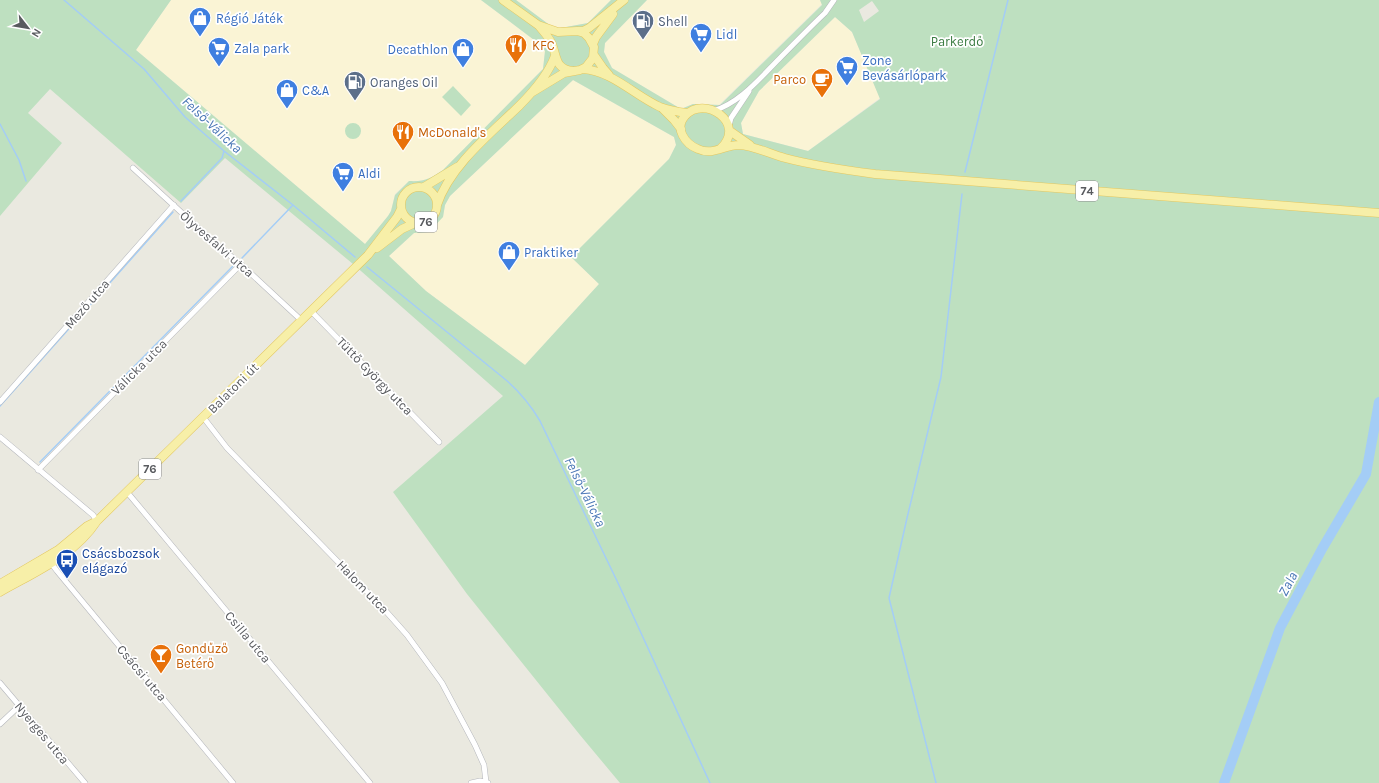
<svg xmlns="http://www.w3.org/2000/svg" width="1379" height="783" viewBox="0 0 1379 783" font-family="Karla,sans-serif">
<rect width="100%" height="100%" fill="#eae9e0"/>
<path fill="#faf4d5" d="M171,0h310l61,46 3,5 -2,18 -100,101 -14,9 -10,2h-10l-14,13 -4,17 -3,5 -23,28 -229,-194z
M516,0h95l-23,23 -33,6z
M647,0h173l2,4 -103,101 -26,-1 -12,5 -69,-41 -8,-16 1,-9z
M835,17l17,15 28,66 -72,53 -65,-17 -2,-11 18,-32z
M573,80l101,57 2,8 -7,14 -98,98 28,27 -74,81 -99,-74 -37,-35 25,-23 29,-16 2,-12 5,-9z"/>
<path fill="#bee0c0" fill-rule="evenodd" d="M0,0h171l-35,50 229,194 23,-28 3,-5 4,-16 14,-14c16,1 22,-3 34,-11l100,-101 2,-18 -3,-5 -61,-46h35l39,29 33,-6 23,-23h36l-42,43 -1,9 8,16 69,41 12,-5 27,1 102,-100 -2,-5h559v783h-759l-40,-48 -113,-141 -74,-102 110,-96 -150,-132 -128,-106 -44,45 -131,-114 -22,24 34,30 -62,73zM872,1l7,10 -15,11 -5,-12zM835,17l17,15 28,67 -72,52 -65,-17 -2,-11 18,-32zM573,80l101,57 2,8 -7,14 -98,98 28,27 -74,81 -99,-74 -37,-35 25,-23 15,-1 14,-15 2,-12 5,-9z
M453,86l18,19 -10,11 -19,-19z
M345 131a8 8 0 1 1 16 0a8 8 0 1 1-16 0Z"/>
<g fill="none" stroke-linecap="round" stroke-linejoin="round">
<path stroke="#a4cdf6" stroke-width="1.5" d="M64,0l80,69 41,48 39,34 69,54 62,52
M0,124l19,36 7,21
M965,172l43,-172
M181,201l41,-43 2,-7
M242,258l51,-53
M367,267l139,113c15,13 24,24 34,41l78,162 92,200
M0,406l173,-194
M40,462l193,-196
M936,783l-47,-185 18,-80 34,-141 21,-183"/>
<path stroke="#a4cdf6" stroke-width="10" d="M1224,783l56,-155 42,-79 44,-75 13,-72"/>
<g stroke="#b5b7bc" stroke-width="6">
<path id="minor" d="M713,111c27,-8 47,-33 66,-52 15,-15 30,-31 46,-46l9,-13
M729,126l2,-8 18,-27
M133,168l73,67 40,34 55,51
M311,311l128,131
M0,402l174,-197
M203,417l24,31 156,160 24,27 35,48 33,62 9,20 2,17
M0,437l93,78 4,6
M38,470l203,-206
M127,492l243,291
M51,563l6,8 176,212
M0,683l85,100
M0,724l19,-18
M471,783l9,-2 8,2"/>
</g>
<g stroke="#e3c760" stroke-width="9">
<path id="primary" d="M503,0l35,25 20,7 19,-1 7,2 5,5 5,9 -1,11 -7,9 -6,3 -16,3 -33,20
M539,26c4,5 10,11 13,18 5,13 3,25 21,27
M578,31h5l6,-3 35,-28
M593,44l3,-7 17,-23
M594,55l9,13 6,7
M583,69c29,2 51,26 77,38 8,3 19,5 27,6
M662,108l12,12 7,9
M730,131l20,14
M721,148c26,-25 -17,-54 -36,-32 -11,12 0,28 13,33 15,7 26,-4 41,-4 16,1 31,9 46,13 30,8 60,12 90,16l504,39
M401 205a18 18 0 1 1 36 0a18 18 0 1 1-36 0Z
M424,187l33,-20
M437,205c13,-39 53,-71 82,-99 14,-14 29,-31 36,-50
M377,248l25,-19 13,-6
M0,584l58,-34 29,-24 10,-5
M0,592c35,-20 74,-36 97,-71l271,-266 29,-38 4,-8"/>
</g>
<use href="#minor" stroke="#fff" stroke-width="5"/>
<use href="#primary" stroke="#f7efa8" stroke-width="8"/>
</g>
<defs>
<g id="shop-pin" transform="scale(1.15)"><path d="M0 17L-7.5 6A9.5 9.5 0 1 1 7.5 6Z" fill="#3f7fe0" stroke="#fff"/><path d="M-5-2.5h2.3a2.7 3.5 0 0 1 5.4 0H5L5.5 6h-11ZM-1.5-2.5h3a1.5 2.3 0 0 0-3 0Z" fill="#fff"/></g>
<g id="fuel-pin" transform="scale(1.15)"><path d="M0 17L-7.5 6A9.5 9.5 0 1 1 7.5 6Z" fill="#5c6f8a" stroke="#fff"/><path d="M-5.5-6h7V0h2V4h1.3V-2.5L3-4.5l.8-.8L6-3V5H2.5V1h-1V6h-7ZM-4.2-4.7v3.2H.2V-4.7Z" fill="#fff"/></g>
<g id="supermarket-pin" transform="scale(1.15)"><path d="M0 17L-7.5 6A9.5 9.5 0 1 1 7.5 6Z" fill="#3f7fe0" stroke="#fff"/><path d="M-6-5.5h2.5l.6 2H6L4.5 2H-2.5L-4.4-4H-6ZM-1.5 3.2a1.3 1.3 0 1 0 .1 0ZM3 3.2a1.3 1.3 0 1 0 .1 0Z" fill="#fff"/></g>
<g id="restaurant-pin" transform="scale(1.15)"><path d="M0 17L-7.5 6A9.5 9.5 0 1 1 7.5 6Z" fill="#e8710a" stroke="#fff"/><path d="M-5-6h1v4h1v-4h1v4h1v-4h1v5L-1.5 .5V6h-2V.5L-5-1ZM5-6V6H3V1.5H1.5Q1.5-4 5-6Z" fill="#fff"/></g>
<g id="cafe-pin" transform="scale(1.15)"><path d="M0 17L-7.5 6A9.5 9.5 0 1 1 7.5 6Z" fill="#e8710a" stroke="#fff"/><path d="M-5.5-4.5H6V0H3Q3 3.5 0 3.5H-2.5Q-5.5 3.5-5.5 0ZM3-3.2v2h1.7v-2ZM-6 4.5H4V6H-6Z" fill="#fff"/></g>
<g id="bus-pin" transform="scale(1.15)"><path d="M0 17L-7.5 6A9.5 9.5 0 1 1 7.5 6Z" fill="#1a4fb4" stroke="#fff"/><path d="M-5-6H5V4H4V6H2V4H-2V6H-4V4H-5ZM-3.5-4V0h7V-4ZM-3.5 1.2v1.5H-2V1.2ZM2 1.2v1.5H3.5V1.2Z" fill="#fff"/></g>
<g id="bar-pin" transform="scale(1.15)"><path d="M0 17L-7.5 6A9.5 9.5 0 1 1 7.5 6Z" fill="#e8710a" stroke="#fff"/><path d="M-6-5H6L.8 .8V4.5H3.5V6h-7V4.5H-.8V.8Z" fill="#fff"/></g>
</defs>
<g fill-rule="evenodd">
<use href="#shop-pin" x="200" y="18"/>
<use href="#fuel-pin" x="643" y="21"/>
<use href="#supermarket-pin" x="701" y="34"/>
<use href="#restaurant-pin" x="516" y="45"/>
<use href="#supermarket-pin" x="219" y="48"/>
<use href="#shop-pin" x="463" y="49"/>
<use href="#supermarket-pin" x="847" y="67"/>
<use href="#cafe-pin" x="822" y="79"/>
<use href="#fuel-pin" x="355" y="82"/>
<use href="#shop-pin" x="287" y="90"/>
<use href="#restaurant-pin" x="403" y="132"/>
<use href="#supermarket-pin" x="343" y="173"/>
<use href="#shop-pin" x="509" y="252"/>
<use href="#bus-pin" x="67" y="560"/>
<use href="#bar-pin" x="161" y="655"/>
</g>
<g text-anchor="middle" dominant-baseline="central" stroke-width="3.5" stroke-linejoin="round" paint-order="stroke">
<g fill="#fff" stroke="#8b8c8f" stroke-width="1">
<rect x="1076" y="181" width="22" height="20" rx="3"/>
<rect x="415" y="212" width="22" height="20" rx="3"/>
<rect x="139" y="459" width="22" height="20" rx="3"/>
</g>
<g font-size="12" font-weight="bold" fill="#595b5f">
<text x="1087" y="191">74</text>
<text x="426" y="222">76</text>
<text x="150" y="469">76</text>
</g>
<g font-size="13" fill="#366cbe" stroke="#fff" text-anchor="start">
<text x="216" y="18">Régió Játék</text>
<text x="716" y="34">Lidl</text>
<text x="234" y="48">Zala park</text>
<text x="448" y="49" text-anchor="end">Decathlon</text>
<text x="862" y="60">Zone<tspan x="862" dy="15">Bevásárlópark</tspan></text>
<text x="302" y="90">C&amp;A</text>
<text x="358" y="173">Aldi</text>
<text x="524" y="252">Praktiker</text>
</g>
<g font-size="13" fill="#4e5e75" stroke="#fff" text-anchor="start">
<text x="658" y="21">Shell</text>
<text x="370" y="82">Oranges Oil</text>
</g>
<g font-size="13" fill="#3b7c42" stroke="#fff">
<text x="957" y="41">Parkerdő</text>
</g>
<g font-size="13" fill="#c56008" stroke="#fff" text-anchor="start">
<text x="532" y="45">KFC</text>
<text x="806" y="79" text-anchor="end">Parco</text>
<text x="418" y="132">McDonald's</text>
<text x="176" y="648">Gondűző<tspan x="176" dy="15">Betérő</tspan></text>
</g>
<g font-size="13" fill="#595b5f" stroke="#fff">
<text transform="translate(217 244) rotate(41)">Ölyvesfalvi utca</text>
<text transform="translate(87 304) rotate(-49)">Mező utca</text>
<text transform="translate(139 367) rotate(-45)">Válicka utca</text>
<text transform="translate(375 376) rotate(46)">Tüttő György utca</text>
<text transform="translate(233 388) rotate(-45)">Balatoni út</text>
<text transform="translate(363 587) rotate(46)">Halom utca</text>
<text transform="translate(248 637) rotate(50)">Csilla utca</text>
<text transform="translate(142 673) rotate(50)">Csácsi utca</text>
<text transform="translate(42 733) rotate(50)">Nyerges utca</text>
</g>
<g font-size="13" fill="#164399" stroke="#fff" text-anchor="start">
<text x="82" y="553">Csácsbozsok<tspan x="82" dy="15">elágazó</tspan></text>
</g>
<g font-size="14" font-style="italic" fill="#4a77b6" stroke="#fff">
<text transform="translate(212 125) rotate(43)">Felső-Válicka</text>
<text transform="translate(585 492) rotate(64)">Felső-Válicka</text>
<text transform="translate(1288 584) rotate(-62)">Zala</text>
</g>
</g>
<g transform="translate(28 28) rotate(121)" stroke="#ffffff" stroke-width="3" paint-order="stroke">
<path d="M0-3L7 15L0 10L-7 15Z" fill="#595b5f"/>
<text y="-6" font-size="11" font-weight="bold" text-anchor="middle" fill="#595b5f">N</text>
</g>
</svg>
